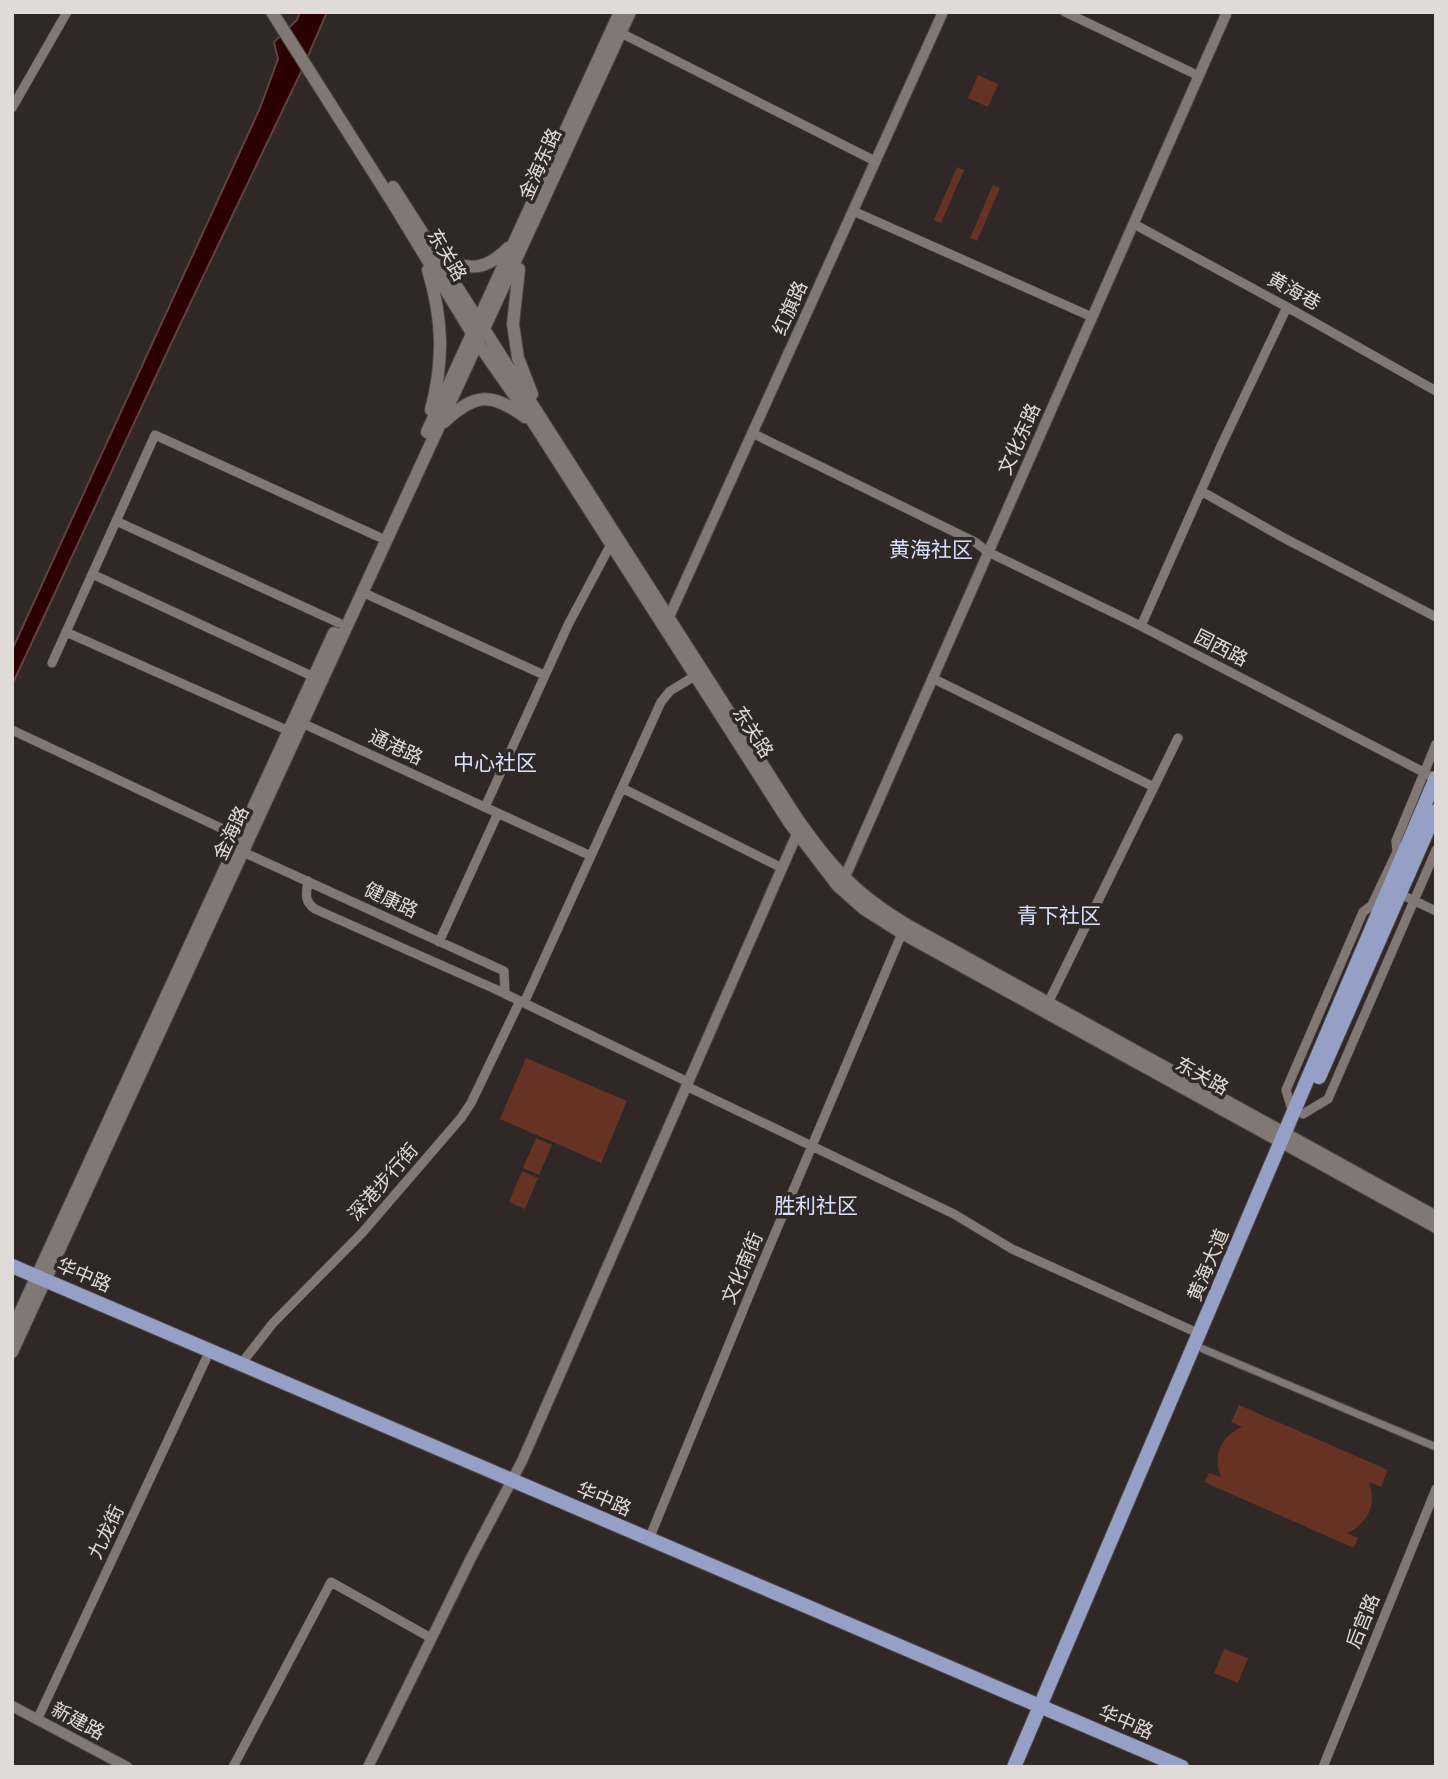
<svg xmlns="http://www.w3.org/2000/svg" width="1448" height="1779" viewBox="0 0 1448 1779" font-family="Rubik,'Noto Sans SC',sans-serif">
<rect width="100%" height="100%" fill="#2f2826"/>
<path fill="#653224" d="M978,75l20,9 -10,23 -20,-9z
M957,167l7,3 -23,53 -7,-3z
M993,185l7,3 -23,53 -7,-3z
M526,1058l101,43 -26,62 -101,-44z
M536,1138l16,7 -13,30 -16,-7z
M522,1171l16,7 -13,31 -16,-7z
M1239,1405l149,65 -7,17 -12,-5c8,22 0,41 -22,51l11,5 -4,10 -150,-66 5,-9 12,4c-9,-22 0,-41 21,-50l-11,-5z
M1224,1649l24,9 -10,25 -24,-10z"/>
<path fill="#2a0000" stroke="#614241" stroke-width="2" d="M300,12h27l-26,60 -124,259 -165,354v-35l248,-542 18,-49 -4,-17 23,-22z"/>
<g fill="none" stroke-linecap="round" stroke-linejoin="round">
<g stroke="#4b4544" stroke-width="9">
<path id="pedestrian" d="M1203,1349l233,98"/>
</g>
<g stroke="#4b4544" stroke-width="10">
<path id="minor" d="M1065,12l134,64
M621,33l254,128
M12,108l55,-96
M853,211l239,106
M1134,224l153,83 149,84
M752,433l223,109 13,10 153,74 294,152
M1201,491l83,47 152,79
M116,521l223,102
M92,574l222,103
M362,592l182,83
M1141,626l80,-180 66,-139
M66,632l223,99
M52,663l103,-228 224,102
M932,678l222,109
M302,723l289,133
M12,730l228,107
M622,788l160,80
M485,807l83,-182 43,-81
M243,852l261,119 1,23
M308,881c-2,13 -4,20 7,28l180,80 193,93
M1400,894l36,17
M439,942l59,-129
M524,1003l137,-301 9,-11 25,-15
M1048,1003l130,-265
M686,1086l268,128 58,35 188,85
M1293,1113l-7,-23 77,-178 9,-7 25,-53 -1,-11 40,-97
M1303,1114l25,-15 108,-249
M241,1364l32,-41 89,-90 99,-115 10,-15 49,-102
M649,1539l108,-263 145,-343
M37,1720l169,-361
M233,1767l98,-185 100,56
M1323,1767l113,-278"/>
</g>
<g stroke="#4b4544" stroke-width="12">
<path id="tertiary" d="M669,617l274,-605
M844,879l383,-867
M12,1706l115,61
M368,1767l104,-211 50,-95 275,-627"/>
</g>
<g stroke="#4b4544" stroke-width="14">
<path id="secondary" d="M272,12l121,191 85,140 55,79 256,400 49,64 26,23 38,24 534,294
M393,187l403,630c34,49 59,77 111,108l529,292
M438,253c26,20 48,18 70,-5
M519,269l-6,55 5,34 14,36
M428,270c15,50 16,90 3,140
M444,422c31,-29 47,-30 81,-5
M427,432l193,-420
M12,1330l322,-697
M12,1352l618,-1340"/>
</g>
<g stroke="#4b4544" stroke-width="16">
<path id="primary" d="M1319,1077l117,-266
M12,1266l1170,501
M1014,1767l422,-989"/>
</g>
<use href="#pedestrian" stroke="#817775" stroke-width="7"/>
<use href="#minor" stroke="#817775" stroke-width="9"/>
<use href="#tertiary" stroke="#817775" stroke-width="10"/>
<use href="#secondary" stroke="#817775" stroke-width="12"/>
<use href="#primary" stroke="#96a0c6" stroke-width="14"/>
</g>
<g text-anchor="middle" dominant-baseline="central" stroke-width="7" stroke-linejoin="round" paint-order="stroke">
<g font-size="19" fill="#e0dbd9" stroke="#2f2826">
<text transform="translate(540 164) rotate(-66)">金海东路</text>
<text transform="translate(447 255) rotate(59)">东关路</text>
<text transform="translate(1294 291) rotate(29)">黄海巷</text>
<text transform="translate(790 308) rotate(-66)">红旗路</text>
<text transform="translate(1019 439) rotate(-66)">文化东路</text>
<text transform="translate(1221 648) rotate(27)">园西路</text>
<text transform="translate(753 732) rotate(57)">东关路</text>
<text transform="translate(396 747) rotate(25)">通港路</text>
<text transform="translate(231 833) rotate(-65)">金海路</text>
<text transform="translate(391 900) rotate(25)">健康路</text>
<text transform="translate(1202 1076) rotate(29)">东关路</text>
<text transform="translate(383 1182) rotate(-49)">深港步行街</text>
<text transform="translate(1208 1265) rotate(-67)">黄海大道</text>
<text transform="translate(742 1268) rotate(-67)">文化南街</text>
<text transform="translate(84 1275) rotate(23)">华中路</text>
<text transform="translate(604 1499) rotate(23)">华中路</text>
<text transform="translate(106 1532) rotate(-65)">九龙街</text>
<text transform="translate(1363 1621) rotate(-68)">后宫路</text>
<text transform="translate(78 1721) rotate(28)">新建路</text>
<text transform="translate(1126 1722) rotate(23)">华中路</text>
</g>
<g font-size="21" fill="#d8e2fe" stroke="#2f2826">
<text x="931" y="549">黄海社区</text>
<text x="495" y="762">中心社区</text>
<text x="1059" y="915">青下社区</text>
<text x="816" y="1205">胜利社区</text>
</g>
</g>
<rect width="1448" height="1779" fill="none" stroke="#e0dbd9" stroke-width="28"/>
</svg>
